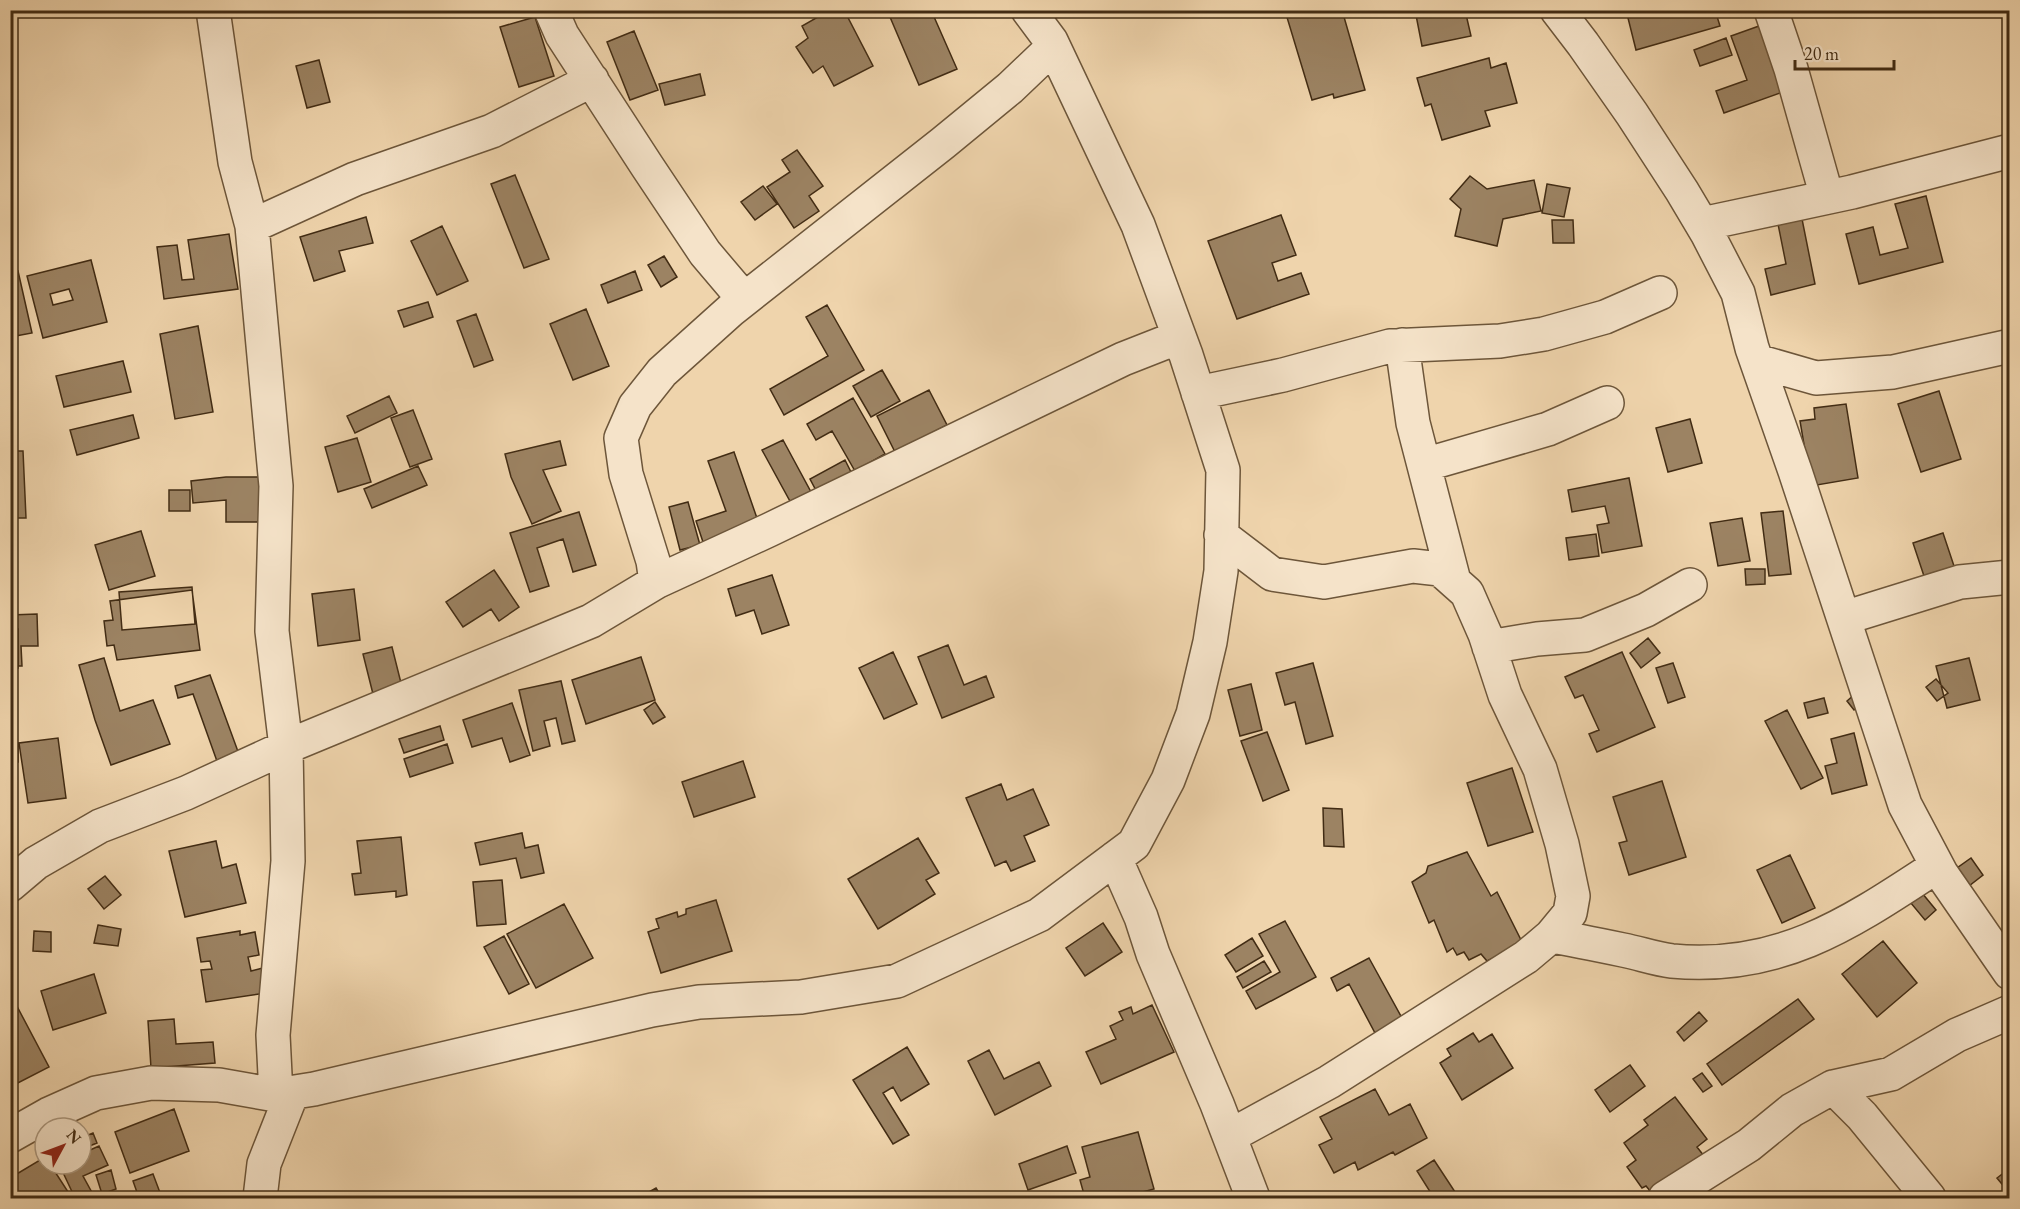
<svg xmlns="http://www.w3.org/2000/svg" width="2020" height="1209" viewBox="0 0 2020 1209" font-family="'EB Garamond',serif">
<rect width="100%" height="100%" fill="#efd4ac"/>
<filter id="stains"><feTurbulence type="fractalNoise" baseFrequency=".00333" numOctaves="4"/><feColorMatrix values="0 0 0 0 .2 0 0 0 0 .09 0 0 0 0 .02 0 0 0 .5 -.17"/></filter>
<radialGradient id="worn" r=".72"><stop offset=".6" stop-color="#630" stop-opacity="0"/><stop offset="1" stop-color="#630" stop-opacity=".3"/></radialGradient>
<path fill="#9c8363" stroke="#422c14" stroke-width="1.5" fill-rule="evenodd" d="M830,10h14l29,56 -39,20 -11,-20 -10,7 -17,-26 12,-9 -6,-12z
M887,10h44l26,59 -38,16z
M1298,10h21l2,6 21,-6 23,80 -31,8 -1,-4 -21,6 -26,-86z
M1415,10h50l6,26 -49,10z
M1626,10h41v3l9,-3h39l5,16 -84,24z
M535,17l19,59 -35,11 -19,-60z
M1759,26l24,66 -59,21 -8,-22 31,-11 -16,-44z
M634,31l24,59 -28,10 -23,-58z
M1726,38l6,17 -32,11 -6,-16z
M1489,58l2,10 15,-5 11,40 -32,8 5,15 -48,14 -11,-36 -6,2 -8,-28z
M319,60l11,42 -23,6 -11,-42z
M700,74l5,21 -40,10 -6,-21z
M797,150l26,36 -14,10 10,15 -25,17 -27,-41 23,-15 -8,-12z
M515,175l34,84 -25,9 -33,-84z
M1470,176l17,13 47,-9 7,31 -38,8 -6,27 -42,-10 6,-27 -11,-10z
M1547,184l23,4 -6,29 -22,-4z
M763,186l14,18 -22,16 -14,-18z
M1926,196l17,66 -84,22 -13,-50 27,-7 7,28 28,-7 -13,-44z
M1801,214l14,70 -44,11 -6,-26 21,-5 -9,-45z
M1281,215l15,40 -24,8 6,18 23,-8 8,21 -72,25 -29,-78z
M366,217l7,26 -34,8 6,20 -31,10 -14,-44z
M1552,220h21l1,23h-21z
M442,226l26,55 -31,14 -26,-54z
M229,234l9,55 -74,10 -7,-52 20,-2 5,35 12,-1 -6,-39z
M664,256l13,21 -16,10 -13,-22z
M91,260l16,62 -64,16 -16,-62zM69,289l4,11 -20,5 -3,-11z
M18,271l14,62 -22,4v-64z
M635,271l7,19 -34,13 -7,-18z
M428,302l5,15 -29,10 -6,-16z
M827,305l37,65 -80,45 -14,-26 58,-33 -22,-39z
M586,309l23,57 -36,14 -23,-56z
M476,314l17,46 -19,7 -17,-46z
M198,326l15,86 -38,7 -15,-85z
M123,361l8,31 -67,15 -8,-31z
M882,370l18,31 -29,16 -18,-31z
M929,390l18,35 -52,27 -18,-36z
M1939,391l22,68 -40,13 -23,-68z
M389,396l8,17 -42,20 -8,-17z
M853,398l32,56 -30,17 -23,-40 -16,9 -9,-16z
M1846,404l12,74 -47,8 -11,-65 15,-2 -1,-11z
M413,410l19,49 -22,8 -19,-49z
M133,415l6,23 -62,17 -7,-25z
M1690,419l12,44 -34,9 -12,-44z
M357,438l14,44 -33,10 -13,-45z
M783,440l28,52 -20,11 -29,-53z
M560,441l6,24 -23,5 18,41 -29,13 -21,-47 -6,-23z
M10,451h13l3,67h-16z
M734,452l25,72 -56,18 -7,-21 30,-10 -18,-50z
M845,460l10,20 -35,18 -10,-19z
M418,466l9,19 -55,23 -8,-19z
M226,477h37l1,45h-38v-22l-33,3 -2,-22z
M1629,478l13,68 -40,7 -5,-28 12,-2 -4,-17 -33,6 -4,-22z
M169,490h21v21h-21z
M688,502l12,43 -20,5 -11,-43z
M1783,511l8,63 -22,2 -8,-63z
M579,512l17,53 -23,7 -10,-33 -26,9 12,38 -19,6 -20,-59z
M1742,518l8,43 -32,5 -8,-43z
M141,531l14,45 -46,14 -14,-45z
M1943,533l12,36 -30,10 -12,-36z
M1596,534l3,22 -30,4 -3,-22z
M1745,569h20v15l-19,1z
M494,570l25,37 -20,14 -8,-12 -28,18 -17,-25z
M772,575l17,50 -27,9 -8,-24 -18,6 -8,-27z
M192,587l3,37 -73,6 -3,-38z
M354,589l6,51 -42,6 -6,-52z
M192,590l8,60 -83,10 -3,-15 -7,1 -3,-25 9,-1 -3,-19z
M37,614l1,32h-17l1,20h-12v-51z
M10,629h8v39h-8z
M1648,638l12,15 -19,15 -11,-15z
M948,645l16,40 22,-9 8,21 -52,21 -24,-61z
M392,647l13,52 -29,7 -13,-52z
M893,652l24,52 -33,15 -25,-51z
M1622,652l33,75 -58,25 -8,-18 10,-4 -16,-35 -8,3 -10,-21z
M641,657l14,43 -69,24 -14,-44z
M104,658l16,53 33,-11 17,44 -59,21 -16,-45 -16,-55z
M1969,658l11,42 -33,8 -11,-42z
M1313,663l20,73 -27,8 -11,-42 -10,3 -9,-32z
M1673,663l12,34 -17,6 -12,-35z
M210,675l30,82 -22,7 -25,-70 -15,4 -3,-12z
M1936,679l12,14 -11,8 -11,-14z
M561,681l14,60 -13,3 -6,-26 -12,3 6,25 -17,5 -14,-61z
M1251,684l11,46 -22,6 -12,-46z
M1856,693l8,9 -10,8 -7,-9z
M1824,698l4,15 -20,5 -4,-15z
M655,702l10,15 -12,7 -9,-14z
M512,703l18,52 -20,7 -8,-24 -30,9 -9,-27z
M1787,710l36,68 -22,11 -36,-68z
M440,726l4,14 -40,13 -5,-14z
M1267,732l22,58 -26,11 -22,-60z
M1854,733l13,52 -35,9 -7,-28 12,-3 -6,-24z
M58,738l8,60 -38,5 -9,-60z
M10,742l8,1v19h-8z
M447,744l6,19 -43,14 -6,-18z
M743,761l12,36 -61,20 -12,-35z
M1512,768l21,64 -45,14 -21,-63z
M1662,781l24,76 -57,18 -10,-32 8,-2 -14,-44z
M1001,784l6,16 26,-11 16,36 -25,11 11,25 -24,10 -5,-10 -11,5 -29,-68z
M1323,808l19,1 2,38 -20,-1z
M522,833l3,15 13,-3 6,28 -23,5 -5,-20 -36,7 -5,-22z
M401,837l6,58 -11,2v-6l-41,4 -3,-21 9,-1 -4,-32z
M918,838l21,35 -13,7 9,14 -57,35 -30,-50z
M216,841l6,27 14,-4 10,39 -61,14 -16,-66z
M1467,852l24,44 6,-4 26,52 -36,17 -6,-7 -12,6 -5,-8 -7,3 -4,-7 -6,4 -13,-32 -5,3 -17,-41 14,-9 2,-7z
M1790,855l25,53 -33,15 -25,-53z
M1971,858l12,17 -14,11 -12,-18z
M105,876l16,19 -17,14 -16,-20z
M502,880l4,44 -29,2 -4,-44z
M1922,893l14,17 -11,10 -15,-18z
M716,900l16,51 -71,22 -13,-41 11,-4 -3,-9 21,-7 1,5 8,-3v-5z
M564,904l29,54 -57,30 -29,-54z
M1285,921l31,56 -60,32 -10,-18 34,-19 -21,-38z
M1103,923l19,29 -37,24 -19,-28z
M98,925l23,4 -3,17 -24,-3z
M34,931l17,1v20l-18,-1z
M240,931v4l15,-3 4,23 -11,2 3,14 12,-3 3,25 -60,9 -5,-32 11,-1 -2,-8 -9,1 -4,-24z
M504,936l25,48 -20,10 -25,-47z
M1252,938l11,18 -27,16 -11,-17z
M1883,941l34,42 -40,34 -35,-43z
M1369,958l33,60 -27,15 -26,-49 -12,7 -6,-13z
M1264,961l7,11 -28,16 -6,-11z
M94,974l12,39 -53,17 -12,-39z
M10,993l39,74 -39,20z
M1798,999l16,20 -92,66 -15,-21z
M1152,1005l22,47 -73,32 -15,-32 30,-13 -6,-13 13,-6 -4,-8 12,-5 2,7z
M1699,1012l8,9 -23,20 -7,-9z
M174,1019l2,25 37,-2 2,21 -64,5 -3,-47z
M1473,1033l6,9 13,-8 21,34 -51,32 -22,-37 11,-7 -4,-7z
M907,1047l22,37 -28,17 -8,-14 -10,6 26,42 -16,9 -40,-64z
M989,1050l15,29 35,-17 12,24 -56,29 -27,-54z
M1630,1065l15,21 -35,26 -15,-22z
M1702,1073l10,13 -9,6 -10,-13z
M1375,1089l14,26 21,-11 17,34 -32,17 -2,-3 -35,18 -3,-8 -21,11 -15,-28 13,-6 -12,-22z
M1675,1097l32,42 -10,8 11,14 -52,37 -10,-12 -4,2 -15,-21 9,-7 -12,-17 24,-18 -4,-5z
M174,1109l15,42 -59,22 -15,-41z
M1138,1132l16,57 -34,9h-35l-5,-18 10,-3 -8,-30z
M93,1133l4,10 -15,6 -1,-11z
M99,1146l9,19 -25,11 12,22h-20l-16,-34h22v-10z
M1067,1146l9,27 -48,17 -9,-26z
M45,1157v7h5l22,34h-62v-20z
M1434,1160l25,38h-25l-17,-27z
M2010,1168v26l-13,-16z
M111,1170l5,19 -14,5 -6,-19z
M153,1174l9,24h-23l-6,-17z
M656,1188l6,10h-24z"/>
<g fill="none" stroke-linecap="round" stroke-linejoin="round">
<g stroke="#6d563a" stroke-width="36">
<path id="street" d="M213,10l22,152 17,64 24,260 -4,145 14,116 2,114 -15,174 3,60
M551,10l11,25 85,131 58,87 39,46
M1557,10l26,34 49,70 50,77 25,42 31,60 14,55 43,123 110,334 36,68 69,100
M1771,10l20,59 36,128
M1702,224l150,-32 158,-41
M252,226l103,-47 137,-48 100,-51
M1402,345l11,78 41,158
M1757,361l59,17 77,-6 117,-26
M1198,393l85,-18 107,-29 110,-5 44,-7 61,-17 55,-24
M1424,465l124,-36 59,-26
M1221,535l51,39 52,8 89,-16 27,3 27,24 18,41 20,61 35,74 22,75 11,52 -3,17 -19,23 -25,21 -197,125 -99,54
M656,582l-3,-21 -27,-87 -5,-36 14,-32 27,-34 69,-62 212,-167 67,-55 43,-41
M1844,618l116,-36 50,-5
M1489,647l48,-8 48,-4 61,-25 44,-25
M1115,858l26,59 12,37 64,150 36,94
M10,885l26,-22 64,-37 86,-33 100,-46 305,-126 65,-39 113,-52 354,-171 56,-22
M1551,936c24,4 48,9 72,14 16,3 32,9 49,11 109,10 178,-38 265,-95
M1833,1087l29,29 67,82
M10,1136l39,-22 47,-21 55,-10 68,2 57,10 38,-6 338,-79 47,-8 102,-5 96,-16 142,-66 95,-71 34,-64 25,-66 17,-72 11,-71 2,-101 -37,-115 -48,-130 -87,-184 -23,-31
M260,1198l4,-34 28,-71
M1665,1198l84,-53 43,-35 41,-23 58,-13 66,-39 53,-23"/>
</g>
<use href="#street" stroke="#f5e3c9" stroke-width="33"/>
</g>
<rect width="2020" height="1209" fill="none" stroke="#efd4ac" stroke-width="36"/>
<rect x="12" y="12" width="1996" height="1185" fill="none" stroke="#422c14" stroke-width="3"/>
<rect x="18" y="18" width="1984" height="1173" fill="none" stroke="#422c14" stroke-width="1.5"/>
<g transform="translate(63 1146) rotate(49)"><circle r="28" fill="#f5e3c9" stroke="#ad9a81" stroke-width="1.5"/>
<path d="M0-4.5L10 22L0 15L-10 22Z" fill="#8f2418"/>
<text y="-9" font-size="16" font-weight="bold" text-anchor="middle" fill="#422c14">N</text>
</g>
<path d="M1795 60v9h99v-9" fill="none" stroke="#422c14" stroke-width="3"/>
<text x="1804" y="60" font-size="18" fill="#422c14" stroke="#f5e3c9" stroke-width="4.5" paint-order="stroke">20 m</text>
<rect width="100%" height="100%" filter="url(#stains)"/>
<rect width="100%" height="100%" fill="url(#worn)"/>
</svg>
